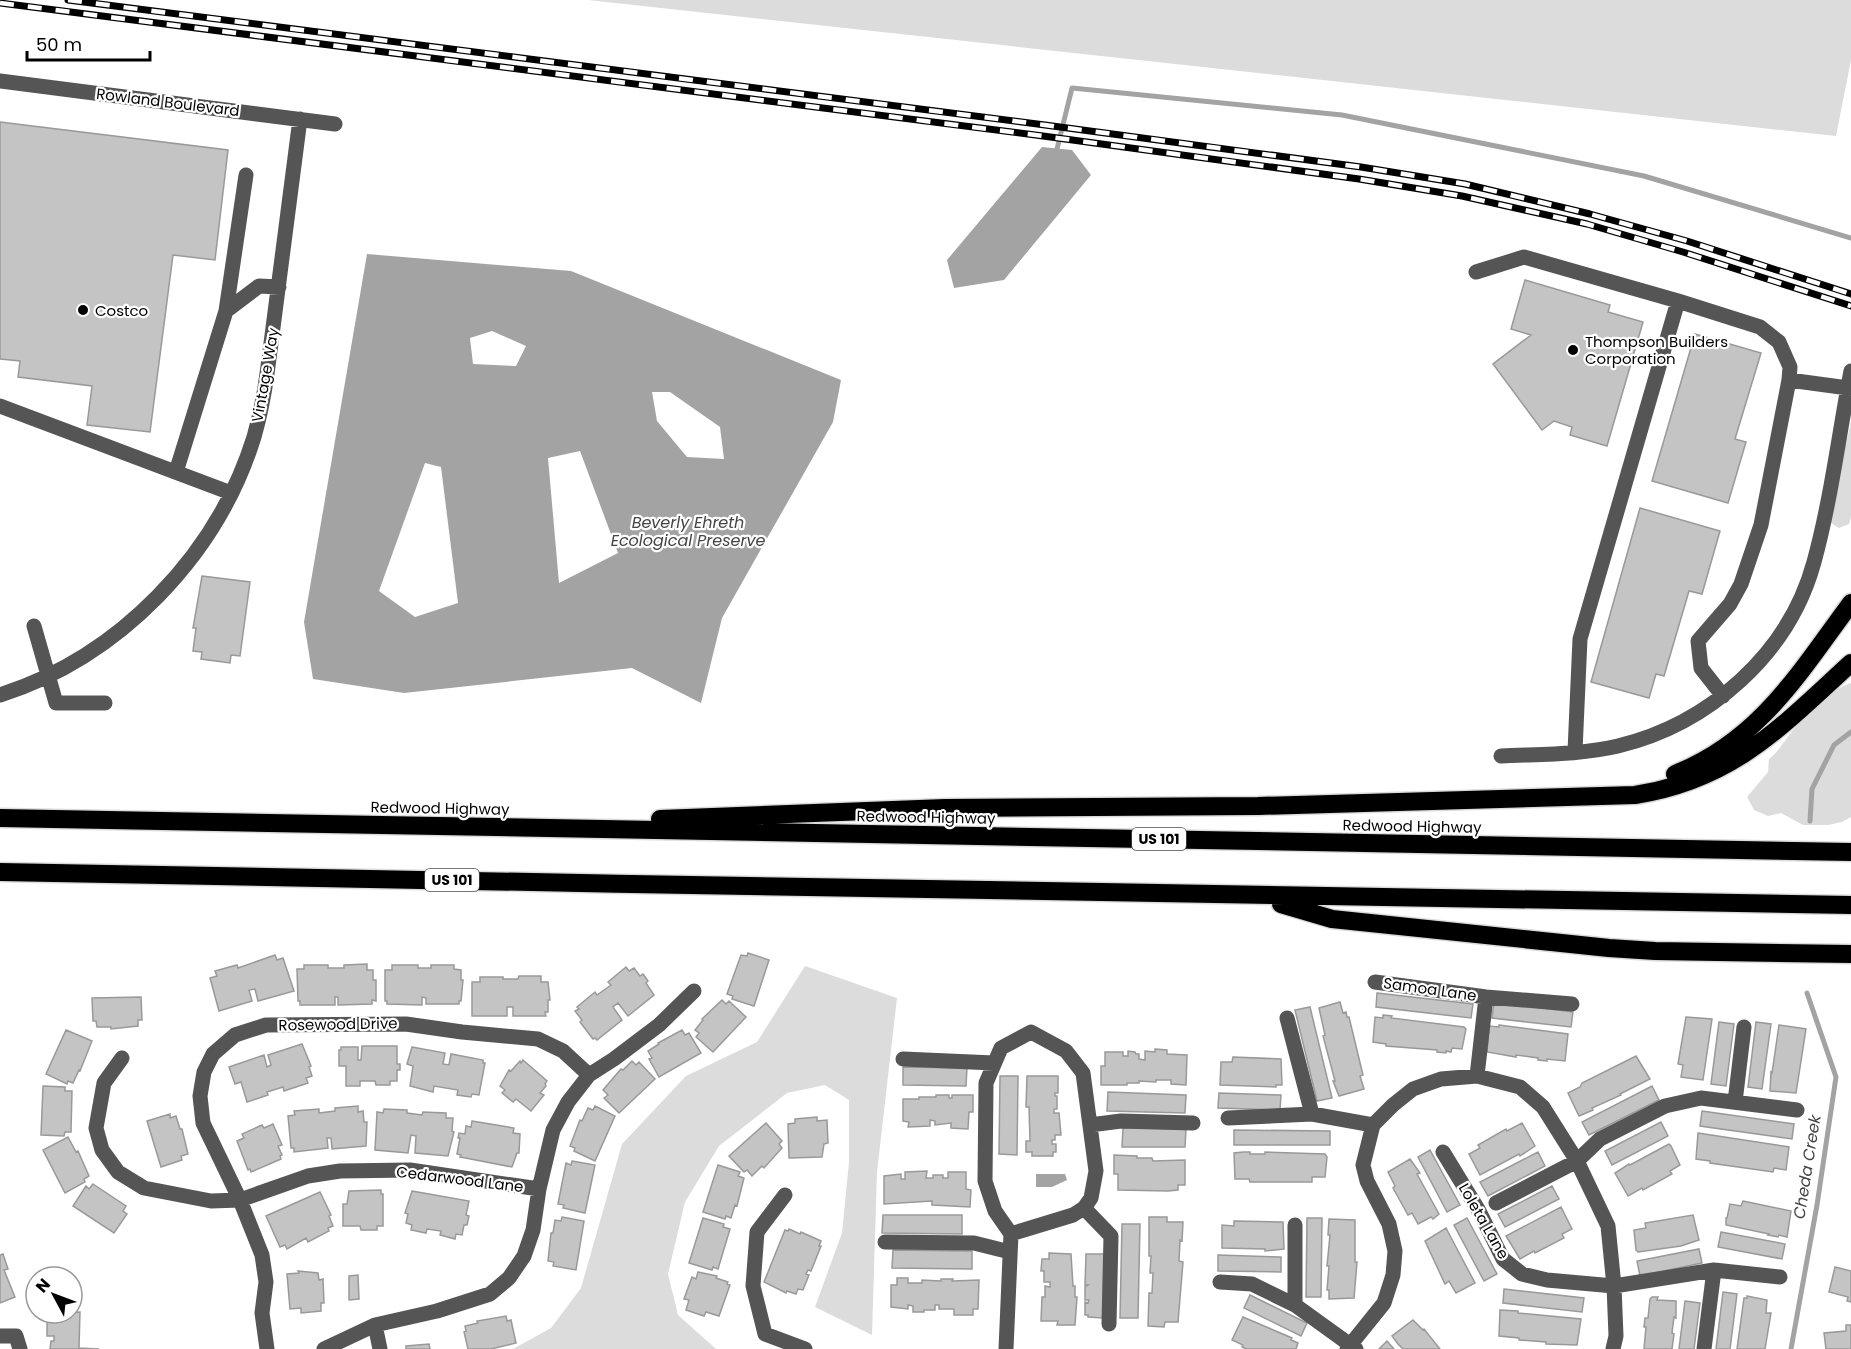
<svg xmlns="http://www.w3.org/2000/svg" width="1851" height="1349" viewBox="0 0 1851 1349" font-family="Poppins,sans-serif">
<rect width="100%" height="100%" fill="#fff"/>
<path fill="#dcdcdc" d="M588,0h1263v60l-15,76z
M1851,422v95l-2,7 -10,4 -11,-7z
M1851,683v134l-9,5 -14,3h-25l-22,-12 -13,3 -14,-6 -7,-13 21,-25 1,-13c8,-6 12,-13 18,-21 16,-21 39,-46 64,-55z
M805,966l92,32 -20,174 -5,163 -57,-28 27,-74 7,-71v-62l-24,-15 -38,8 -68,53 -34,56 -17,72 10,41 38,34h-203l38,-21 30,-40 41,-144 64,-68 71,-34z"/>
<path fill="#a3a3a3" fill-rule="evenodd" d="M1042,147l30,3 19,25 -87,105 -50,8 -7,-28z
M367,254l204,17 270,109 -8,42 -111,196 -21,85 -69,-35 -228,25 -91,-14 -9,-57zM492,331l34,15 -10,20 -43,-2 -3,-26zM652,392h18l50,35 4,32 -37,-2 -30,-36zM580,451l38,102 -59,30 -11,-125zM425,463l16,4 17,136 -43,14 -36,-26z
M1036,1174h29l2,6 -15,7h-16z"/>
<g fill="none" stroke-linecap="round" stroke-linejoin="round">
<path stroke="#a3a3a3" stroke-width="5" d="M1057,149l15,-61 270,27 302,61 207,62
M1810,821l2,-32 22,-44 17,-13
M1791,1349l26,-144 19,-128 -29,-84"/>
</g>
<path fill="#c4c4c4" stroke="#999" stroke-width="1.5" d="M0,122l228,28 -13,110 -42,-5 -23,177 -63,-7 5,-39 -74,-9 2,-16 -20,-2z
M1525,280l85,25 -2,7 35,10 -36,124 -37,-11 2,-8 -18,-6 -12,9 -49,-66 38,-29 -20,-6z
M1695,334l66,19 -26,86 11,3 -18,61 -76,-22z
M1640,508l80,23 -18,63 -13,-3 -25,85 -8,-2 -7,24 -58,-16z
M202,576l48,6 -10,74 -9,-1 -1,8 -29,-4 1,-7 -9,-1 3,-23h-3z
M748,953l21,7 -15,46 -22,-7 1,-3 -6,-2 14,-39 6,1z
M275,955l2,5 6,-2 11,33 -36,10 -3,-12 -6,1 3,11 -33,10 -9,-33 7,-2 -2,-5 22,-6 1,3z
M367,964v6h6v10h3v21l-4,-1v4l-34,1v-8h-3v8h-35v-4h-2l-1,-32h7v-4h24v3h16v-3z
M392,965h26v3h13v-3h23v4l7,1v10h2l-2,21h-2v3h-33v-6l-4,-1v8l-35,-1v-3h-2v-31h7z
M626,967l3,4 5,-3 6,8 3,-2 5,7 -2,2 8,12 -26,21 -10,-13 -5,4 9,13 -25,20 -2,-2 -2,1 -13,-17 2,-2 -7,-9 4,-2 -2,-2 18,-15 2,3 14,-10 -3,-3z
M519,976h22v6h7l2,18h-2v12h-3l1,4h-33v-9h-6v9h-35v-34h8v-5h23v2h15z
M1377,993l96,11 -2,14 -95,-11z
M141,997l1,23h-4v6l-27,3v-2h-14l-1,-6h-3l-1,-23z
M722,1000l4,4 3,-3 17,16 -33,35 -17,-15 3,-4 -4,-3 8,-10 -1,-1z
M1340,1002l3,11 3,-1 1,5h2l14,58 -3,1 4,13 -25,7 -6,-15h2l-12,-45 2,-1 -6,-27z
M1494,1002l79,10 -2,15 -79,-9z
M1310,1007l22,91 -15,3 -22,-91z
M1383,1015l9,1 -1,2 73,9 2,2 -4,20 -10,-1 -1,4 -5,-1v2l-9,-1v-2l-51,-4v-2l-13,-2 2,-25 8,1z
M1686,1017l26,2 -9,61 -22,-3 2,-12 -5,-1z
M1719,1022l15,2 -8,62 -15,-2z
M1756,1022l15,2 -9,65 -14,-2z
M1499,1025l69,9 -3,27 -18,-2v2l-9,-1v-2l-22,-3v2l-29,-5 2,-26 10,1z
M1779,1025l27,4 -10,64 -26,-2 1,-19 1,1z
M66,1030l26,11 -12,30 -1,-1 -6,13 -5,-2 -1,3 -21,-10z
M682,1030l3,5 4,-2 12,20 -42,24 -10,-18 3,-1 -4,-7 11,-7 -1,-1z
M302,1044l9,22 -2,1 3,9 -6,2 2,5 -24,8 -1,-4 -16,5 1,3 -21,7 -6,-20 -6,2 -6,-17 35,-12 3,12 4,-2 -3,-10z
M362,1046h35v18h3v6h-3v11h-7v4h-14l-1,-4h-15v5h-14v-20h-7v-16h2v-3h17v13h3z
M412,1047l33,6 -2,11 6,1 2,-11 32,6v3h2l-6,32 -7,-1 -1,3 -14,-2 1,-5 -24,-4 -1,6 -23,-6 3,-20 -6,-2z
M1155,1049l12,1v4l20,1 -1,30 -15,-1v-4h-15v2l-17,-1v2h-12v2h-26v-19h4v-14h18v4h5v-5l7,1 1,2h3v5l6,1v-9l10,1z
M1636,1056l14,23 -30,15 1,1 -29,13 1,2 -14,6 -11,-23 12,-6 2,-4z
M1233,1057l48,2 1,26h-6v2l-56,-2 1,-23h11z
M523,1060l24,21 -2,3 1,2 -6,7 4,2 -13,16 -15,-12 -3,3 -11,-9 3,-3 -5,-4 9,-16 2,1 9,-10 1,2z
M632,1061l4,4 3,-3 16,17 -36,34 -15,-15 4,-3 -5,-5 18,-21 2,1z
M903,1067l64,1 -1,18 -63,-1z
M1000,1076h18l-1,79 -18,-1z
M1027,1076h31v17h-3v3h2v13h-3v4h5l2,22h-6v5h-3v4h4v8h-3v4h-21v-4h-6v-11h4l-1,-34h-3z
M43,1086l22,1v4h7l-1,41h-6l-1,4 -23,-1z
M1652,1086l7,14 -70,35 -7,-13z
M1108,1092l78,3 -1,18 -78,-2z
M1219,1093l62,2 -1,15 -62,-2z
M936,1095h13v3h3v-3h21v17h-4l-1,17 -17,-1v-5l-16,2v-4l-5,-1v6l-22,1 1,-5 -6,-1v-22h16v-2h17z
M358,1106v6l5,-1 1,11h3l-1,24 -34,3 -1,-11h-4l1,10 -34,4v-4h-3l-3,-32 7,-1 -1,-4 25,-2v4l16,-2v-3z
M595,1106l20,10 -20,45 -21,-10 1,-3 -5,-2 10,-26 2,1 6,-13 5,2z
M384,1109l23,1v3l15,2 1,-3 23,1v5h7l-1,13 2,1 -6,24 -33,-3 1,-17 -5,-1 -3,18 -33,-3 2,-38 6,1z
M1702,1111l92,13 -2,15 -92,-13z
M170,1114v4l6,-2 4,13h2l6,25 -7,2 1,4 -21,7 -14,-46z
M817,1117v4l10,-1 1,23 -4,1 -2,13 -33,1 -1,-34 7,-1v-4z
M472,1121l42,7 -1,5 7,1 -1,19h-2l-5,14 -52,-10 1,-2 -4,-1 3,-16h-2l1,-5 6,1 1,-8 5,1z
M1661,1122l7,14 -56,29 -7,-14z
M766,1123l16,18 -3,3 3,4 -18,20 -2,-2 -10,10 -5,-6 -3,2 -15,-16z
M1522,1123l13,23 -15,10 -1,-2 -39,21 -11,-21 11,-6 -2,-3 28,-16 1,2z
M273,1124l9,21 -4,1 4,9 -2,1 1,3 -30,13 -1,-3 -2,1 -11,-29 7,-3 -2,-4 20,-9 2,3z
M1123,1128l63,1 -1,18h-63z
M1234,1130l96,1v14h-96z
M1698,1133l91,14 -3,23 -12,-2 -1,4 -63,-9v-2l-14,-2z
M68,1137l8,15 2,-1 11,25 -5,3 1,3 -20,11 -22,-43z
M1669,1144l2,2 9,19 -10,6 2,3 -29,16 -1,-2 -14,8 -13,-23 14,-9 1,1z
M1430,1150l30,55 -13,7 -29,-55z
M1243,1152h7v2h15v-2l60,2 2,3 -2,20h-13v5h-62l-1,-3h-14l-1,-26z
M1538,1152l7,14 -57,30 -8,-14z
M1114,1155l23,1v2h15l1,3 32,-1v25h-7v5l-10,1 -50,-1v-16h-4z
M1410,1159l10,14 -3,1 22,40 -6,5 -2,-2 -13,7 -6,-11 -4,2 -15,-27 2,-2 -7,-14z
M572,1161l23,4 -10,48 -22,-5 1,-3 -6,-1 8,-41 5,2z
M718,1165l22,7 -2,4 6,2 -7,28 -2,-1 -4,13 -5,-2 -1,3 -22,-7z
M927,1171l-1,7h7v-3h10v3h5v-6h18v17l5,1 -1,17 -38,-2v-4l-48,3v-28l17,-2v5h4v-7z
M93,1184l33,22 -3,5 4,3 -13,19 -41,-27 13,-20 3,3z
M1552,1186l7,13 -54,28 -7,-13z
M381,1190v4h2v32h-6v4h-16l-1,-4h-17v-22h4l2,-13z
M412,1191l57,10 -3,14 3,1 -2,9h-3l-2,10 -6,-1 -1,5 -15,-4 1,-4 -14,-2 -1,4 -15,-3 1,-5 -6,-2 2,-9 -3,-1z
M320,1192l11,23 -2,1 4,10 -5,2 1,3 -21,11 -2,-4 -19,11 -2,-4 -5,2 -14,-31z
M1743,1201l48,10 -4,26 -8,-2 -1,2 -10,-2 1,-1 -43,-9v-7h1l3,-14 11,2z
M1561,1207l11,22 -10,5 2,4 -29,15 -1,-2 -14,8 -14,-23z
M883,1215h79v19l-80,-1z
M1693,1215l6,25 -18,6 -43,6 -2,-2 -2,-20 12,-2 -1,-5z
M562,1217l22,4 -8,49 -23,-4 1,-4 -6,-1 3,-28h2l2,-13 6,1z
M1149,1217h18v5h16l-1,19 -2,-1 -1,21 4,1 -5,60h-13l-1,5 -16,-1 1,-33h3l1,-20h-3l1,-17h-2z
M703,1218l21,6 -1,3 7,2 -12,40 -5,-2 -1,3 -23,-7z
M1307,1218h15l-1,79h-15z
M1467,1218l30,56 -13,7 -30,-56z
M1329,1219l26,1v42h2l-3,36 -25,1v-9h-2l2,-24h-2l3,-31h-2z
M1234,1221l49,1 1,27 -19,2v-2l-43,-1v-23l12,1z
M1122,1224h18l-2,94h-18z
M1446,1228l29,55 -19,10 -7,-12 -4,3 -20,-43z
M789,1229l11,5 1,-2 20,9 -2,5h2l-10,25 -3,-1 -2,4 3,1 -6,15 -5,-1 -2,5 -9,-3 -1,2 -22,-11 21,-52 3,1z
M1721,1232l64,12 -3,15 -64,-12z
M1699,1249l3,14 -62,13 -3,-15z
M893,1250l79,1v18l-80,-1z
M1049,1253l22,1 2,32h2v11h2l-2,28h-18l1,-4h-17l1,-24h3v-11l5,1v-5h-6v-11h-3l1,-12h7z
M3,1254l5,15 -4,1 11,27 -15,6v-48z
M1086,1254h18l-1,64 -15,-1v-2h-3v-13l3,1 1,-3h-4v-13l3,-2h-3z
M1218,1255l63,2v15l-63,-1z
M1835,1267l16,4v31l-4,-1 1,-4 -19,-5z
M298,1271l20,2 1,7 4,-1 1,24h-3v8l-20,2v-5l-11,1 -3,-35 12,-1z
M698,1272l19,4 -1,2 12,4 -1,2 3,1 -11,31 -13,-4 -2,4 -18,-6 3,-10 -5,-1 8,-22 4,2z
M358,1275l1,24 -10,1v-24z
M897,1278h11v5h14v-3l19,1v-2h12l-1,2 27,-1 -1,29h-5v6h-19v-6h-15v-4h-4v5h-11v2h-11v-6l-5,-1v4l-17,-2v-22h6z
M1504,1289l80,9 -2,14 -79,-9z
M1723,1292l14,2 -7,55h-14z
M1250,1295l57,28 -6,13 -57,-28z
M1747,1296l20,4 -1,13h5l-6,36h-28l7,-51h3z
M1652,1297h6l-1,3 19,1v17l-2,-1 -2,16 2,1 -2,15h-28l2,-22h-2l1,-9h3l2,-19z
M1685,1301l15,2 -6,46h-15z
M1500,1310l18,1v2l63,6 -4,26 -31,-1v-2l-27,-2v-2l-20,-2z
M80,1312l-1,36 20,1h-49l1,-8h3v-5h-7v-16h8v-7z
M506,1316l1,5 4,-1 5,23 -25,6h-23l-4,-17 2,-1 -1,-5 13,-3 -1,-2z
M1243,1317l49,21 -1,2 7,3 -2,6h-50l-4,-2 1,-2 -11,-5z
M1413,1320l10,10 1,-1 16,20h-37l-5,-5 -6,-8z
M1846,1325h5v24h-25l-2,-16 22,-2z
M1387,1341l7,8h-15z
M429,1344l1,5h-24v-3z"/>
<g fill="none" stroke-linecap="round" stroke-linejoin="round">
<g stroke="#dbdbdb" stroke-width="21">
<path id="highway" d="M1675,774c85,-34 124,-101 176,-171
M0,818l1851,34
M660,819l285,-11 313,-2 377,-11c98,-15 147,-69 216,-132
M0,872c617,11 1234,25 1851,33
M1281,904l51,15 277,29 46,3 196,3"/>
</g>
<path stroke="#555" stroke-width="15" d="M0,81l335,43
M1476,272l48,-15 154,44 -98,338 -5,112
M1678,301l82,26 19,15 11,25 -1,13 -28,145 -20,59 -11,20 -32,37 3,27 22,28
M226,311l33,-25 20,1
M1789,380l59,8
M0,406l231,87
M176,472l50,-161 20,-136
M34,626l22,77h49
M0,695c119,-38 217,-139 254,-258 6,-21 10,-41 13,-63l33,-255
M1501,756c38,-2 79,-1 117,-10 91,-22 171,-92 196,-184 17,-62 25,-128 37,-191
M1375,982l111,15 86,7
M1287,1018l25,96
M122,1058l-18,25 -8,45 6,22 16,22 26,16 67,13 29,-1 68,-24 32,-5 70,-1 129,19
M903,1059l91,4
M1477,1076l9,-79
M1735,1102l9,-75
M1228,1118l84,-4 61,11
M1090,1125l31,-4 72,2
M1443,1152l36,59 24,48 19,15 25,6 67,6 100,-16 66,7
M785,1195l-28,37 -4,54 12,48 40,15
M1496,1203l81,-42 23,-22 65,-33 36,-8 96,12
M1084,1208l27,28 -2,88
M1295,1225v80l61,44
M885,1242l89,1 36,9
M1220,1282l32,2 43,21
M375,1325l5,24
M0,1336h16l4,13
M267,1349l-5,-36 4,-31 -4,-27 -22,-55 -37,-77 -3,-27 4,-24 9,-18 22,-19 31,-10 140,-1 56,8 76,7 25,12 26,24
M324,1349l51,-24 62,-14 53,-17 19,-16 15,-22 9,-26 6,-41 14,-59 15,-28 21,-27 25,-16 45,-34 35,-34
M1006,1349l5,-115 -16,-23 -10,-30 1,-98 15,-35 30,-16 35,19 17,22 13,98 -5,27 -7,10 -11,7 -62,19
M1347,1349l37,-46 9,-28 2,-24 -6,-27 -22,-43 -4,-16 10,-40 20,-20 20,-16 28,-10 36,-3 43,11 23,20 34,54 31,65 6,60 2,50 -3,13
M1704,1349l10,-79"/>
<use href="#highway" stroke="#000" stroke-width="18"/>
<g stroke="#000" stroke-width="7">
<path id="rail" d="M68,0l977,125 316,42 104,17 125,30 97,27 164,53
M0,3l1043,133 316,43 103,17 125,28 96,28 168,54"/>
</g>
<use href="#rail" stroke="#fff" stroke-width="4.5" stroke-dasharray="14" stroke-linecap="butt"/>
</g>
<g fill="#000" stroke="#fff" stroke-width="2">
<circle cx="83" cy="310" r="6"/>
<circle cx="1573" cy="350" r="6"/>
</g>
<g text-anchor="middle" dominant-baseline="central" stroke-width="4.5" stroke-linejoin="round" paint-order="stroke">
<g fill="#fff" stroke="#4c4c4c" stroke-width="1.5">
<rect x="1132" y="828" width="54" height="22" rx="4.5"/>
<rect x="425" y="869" width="54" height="22" rx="4.5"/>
</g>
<g font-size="14" font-weight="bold" fill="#000">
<text x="1159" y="839">US 101</text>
<text x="452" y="880">US 101</text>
</g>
<g font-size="15" fill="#000" stroke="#fff">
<text transform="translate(168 102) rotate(7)">Rowland Boulevard</text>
<text transform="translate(265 375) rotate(-80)">Vintage Way</text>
<text transform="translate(440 808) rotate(1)">Redwood Highway</text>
<text transform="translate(926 817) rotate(1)">Redwood Highway</text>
<text transform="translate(1412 826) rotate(1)">Redwood Highway</text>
<text transform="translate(1430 989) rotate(8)">Samoa Lane</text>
<text transform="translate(338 1024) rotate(-1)">Rosewood Drive</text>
<text transform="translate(460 1179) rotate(7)">Cedarwood Lane</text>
<text transform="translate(1484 1221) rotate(60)">Loleta Lane</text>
</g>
<g font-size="15" fill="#000" stroke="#fff" text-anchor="start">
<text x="95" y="310">Costco</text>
<text x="1585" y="341">Thompson Builders<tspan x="1585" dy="17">Corporation</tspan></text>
</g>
<g font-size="16" font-style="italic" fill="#444" stroke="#fff">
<text x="688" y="522">Beverly Ehreth<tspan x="688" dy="18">Ecological Preserve</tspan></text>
<text transform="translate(1807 1167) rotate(-81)">Cheda Creek</text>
</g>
</g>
<g transform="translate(54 1295) rotate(311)"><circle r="28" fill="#ffffff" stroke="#999999" stroke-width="1.5"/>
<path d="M0-4.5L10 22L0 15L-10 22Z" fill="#000000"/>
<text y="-9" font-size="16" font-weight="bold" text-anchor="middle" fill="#000000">N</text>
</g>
<path d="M27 51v9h123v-9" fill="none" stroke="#000000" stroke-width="3"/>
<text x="36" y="51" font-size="18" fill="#000000" stroke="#ffffff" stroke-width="4.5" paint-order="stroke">50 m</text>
</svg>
